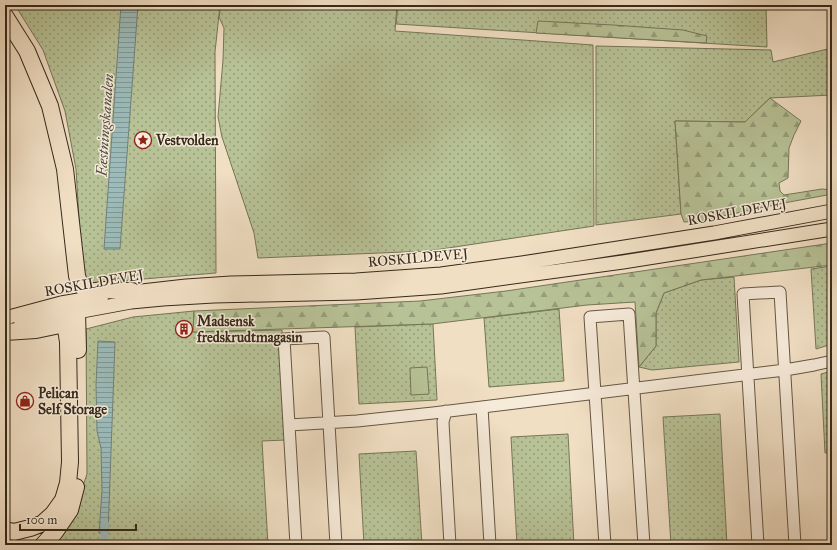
<svg xmlns="http://www.w3.org/2000/svg" width="837" height="550" viewBox="0 0 837 550" font-family="'IM FELL Great Primer',serif">
<defs>
<pattern id="grass-dots" width="8" height="8" patternUnits="userSpaceOnUse"><rect width="8" height="8" fill="#b7c296"/><path d="M2 2h.1M6 6h.1" fill="none" stroke="#969e7a" stroke-width="1.8" stroke-linecap="round"/></pattern>
<pattern id="forest-firs" width="22" height="20" patternUnits="userSpaceOnUse"><rect width="22" height="20" fill="#b7c296"/><path d="M5 1l3.5 6h-7zM16 11l3.5 6h-7z" fill="#969e7a"/></pattern>
<pattern id="water-rules" width="6" height="5" patternUnits="userSpaceOnUse"><rect width="6" height="5" fill="#9cbbba"/><path d="M0 2.5h6" fill="none" stroke="#809896"/></pattern>
</defs>
<rect width="100%" height="100%" fill="#f1dfc4"/>
<filter id="stains"><feTurbulence type="fractalNoise" baseFrequency=".005" numOctaves="4"/><feColorMatrix values="0 0 0 0 .2 0 0 0 0 .09 0 0 0 0 .02 0 0 0 .5 -.17"/></filter>
<radialGradient id="worn" r=".72"><stop offset=".6" stop-color="#630" stop-opacity="0"/><stop offset="1" stop-color="#630" stop-opacity=".3"/></radialGradient>
<path fill="url(#grass-dots)" stroke="#767658" d="M15,5h205l-5,47 1,221 -133,11 -7,-115 -11,-58 -22,-61z
M221,5h176l-2,26 198,14 1,181 -166,25 -170,7 -4,-25 -32,-96 -4,-20 5,-57 1,-32 -5,-11z
M398,5h368l1,42 -371,-23z
M596,46l175,4 2,12 59,-14v47l-62,3 -25,24 -70,-1 6,93 -85,11z
M832,266v78l-16,5 -5,-80z
M734,277l5,85 -87,8 -13,-3 17,-21v-33l8,-20 37,-13z
M559,309l5,72 -75,6 -5,-69z
M194,311l-1,21 89,-2 4,110 -24,1 6,104h-217l18,-19 18,-52 -1,-145 47,-12z
M433,324l4,76 -78,4 -4,-77z
M832,371v82h-7l-4,-79z
M720,414l7,131h-56l-8,-128z
M568,434l6,111h-57l-6,-108z
M416,451l6,94h-58l-5,-91z
M828,455h4v74z"/>
<path fill="url(#forest-firs)" stroke="#767658" d="M538,21l75,4 70,5 24,6 -1,7 -170,-10z
M770,98l31,23 -7,14 -5,13 -1,30 -9,5 1,8 4,4 38,-6 10,1v2l-5,3 -43,8 -85,18 -15,1 -3,-8 -6,-93 70,1z
M832,243v22l-131,15 -37,13 -8,20v33l-17,21 -4,-65 -48,3 -155,19 -239,8 1,-21 226,-10 86,-10z"/>
<path fill="#b7c296" stroke="#767658" d="M427,367l2,27 -18,1 -1,-27z"/>
<path fill="url(#water-rules)" stroke="#73817a" d="M121,5h17l-18,244h-16z
M98,341l17,1 -7,192h-3l-6,-1 3,-42 -1,-43 -4,-17 -1,-46z"/>
<g fill="none" stroke-linecap="round" stroke-linejoin="round">
<path stroke="#9cbbba" stroke-width="8" d="M104,545l1,-21"/>
<g stroke="#655744" stroke-width="13">
<path id="minor" d="M482,407l8,138
M446,411l-3,11 7,123
M289,425l68,-4 76,-8 352,-43 29,-5 18,-4
M296,545l-12,-206 40,-2 12,208
M605,545l-15,-228 39,-3 15,231
M758,545l-15,-251 37,-2 15,253"/>
</g>
<g stroke="#362a1a" stroke-width="15">
<path id="major" d="M124,293l62,-7 45,-3 125,-3 85,-6 81,-11 192,-30 118,-22
M5,318l56,-15 41,-7
M20,326l57,-14 54,-10 32,-3 51,-3 142,-3 85,-6 182,-25 209,-33"/>
</g>
<g stroke="#362a1a" stroke-width="18">
<path id="highway" d="M5,16l22,35 23,55 15,63 12,107c2,7 5,12 11,16l16,-2 28,1
M77,312l1,38
M5,332l31,-2 24,-5 5,1 1,3 2,13 2,120 -2,21 -5,17 -10,14 -10,9 -13,5 -16,4 -9,-2
M43,545l12,-13 15,-22 6,-23"/>
</g>
<use href="#minor" stroke="#f6ead9" stroke-width="11"/>
<use href="#major" stroke="#f1dfc4" stroke-width="13"/>
<use href="#highway" stroke="#f1dfc4" stroke-width="16"/>
</g>
<defs>
<g id="sight-ring" transform="scale(0.9)"><circle r="9.5" fill="#f6ead9" stroke="#8f2418" stroke-width="1.5"/><path d="M0-6L1.8-2.2L6-1.7L2.9 1.2L3.7 5.4L0 3.3L-3.7 5.4L-2.9 1.2L-6-1.7L-1.8-2.2Z" fill="#8f2418"/></g>
<g id="building-ring" transform="scale(0.9)"><circle r="9.5" fill="#f6ead9" stroke="#8f2418" stroke-width="1.5"/><path d="M-4-6H4V6H1V3H-1V6H-4ZM-2.5-4.3h1.7v1.8h-1.7ZM.8-4.3h1.7v1.8H.8ZM-2.5-1h1.7V.8h-1.7ZM.8-1h1.7V.8H.8Z" fill="#8f2418"/></g>
<g id="shop-ring" transform="scale(0.9)"><circle r="9.5" fill="#f6ead9" stroke="#8f2418" stroke-width="1.5"/><path d="M-5-2.5h2.3a2.7 3.5 0 0 1 5.4 0H5L5.5 6h-11ZM-1.5-2.5h3a1.5 2.3 0 0 0-3 0Z" fill="#8f2418"/></g>
</defs>
<g fill-rule="evenodd">
<use href="#sight-ring" x="143" y="140"/>
<use href="#building-ring" x="184" y="329"/>
<use href="#shop-ring" x="25" y="401"/>
</g>
<g text-anchor="middle" dominant-baseline="central" stroke-width="3" stroke-linejoin="round" paint-order="stroke">
<g font-size="14" font-weight="bold" fill="#362a1a" stroke="#f6ead9" text-anchor="start">
<text x="156" y="140">Vestvolden</text>
<text x="197" y="321">Madsensk<tspan x="197" dy="16">fredskrudtmagasin</tspan></text>
<text x="38" y="393">Pelican<tspan x="38" dy="16">Self Storage</tspan></text>
</g>
<g font-size="14" fill="#362a1a" stroke="#f6ead9">
<text transform="translate(737 212) rotate(-10)">ROSKILDEVEJ</text>
<text transform="translate(418 258) rotate(-5)">ROSKILDEVEJ</text>
<text transform="translate(94 283) rotate(-10)">ROSKILDEVEJ</text>
</g>
<g font-size="15" font-style="italic" fill="#504e42" stroke="#f6ead9">
<text transform="translate(105 125) rotate(-86)">Fæstningskanalen</text>
</g>
</g>
<rect width="837" height="550" fill="none" stroke="#f1dfc4" stroke-width="20"/>
<rect x="6" y="6" width="825" height="538" fill="none" stroke="#362a1a" stroke-width="2"/>
<rect x="10" y="10" width="817" height="530" fill="none" stroke="#362a1a"/>
<path d="M20 524v6h116v-6" fill="none" stroke="#362a1a" stroke-width="2"/>
<text x="26" y="524" font-size="12" fill="#362a1a" stroke="#f6ead9" stroke-width="3" paint-order="stroke">100 m</text>
<rect width="100%" height="100%" filter="url(#stains)"/>
<rect width="100%" height="100%" fill="url(#worn)"/>
</svg>
